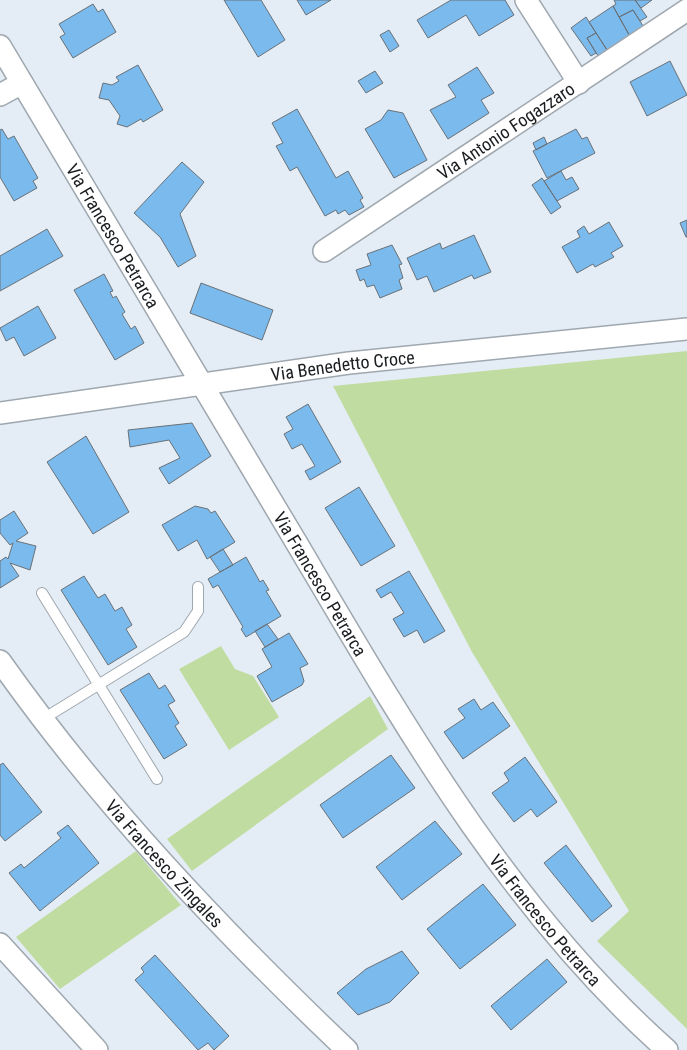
<svg xmlns="http://www.w3.org/2000/svg" width="687" height="1050" viewBox="0 0 687 1050" font-family="'Roboto Condensed',sans-serif">
<rect width="100%" height="100%" fill="#e4edf5"/>
<path fill="#c1dca1" d="M687,351v678l-90,-88 32,-30 -157,-259 -139,-266z
M221,646l14,23 18,7 26,41 -50,33 -50,-81z
M370,696l18,33 -196,142 -25,-32z
M136,851l45,54 -121,84 -44,-52z"/>
<path fill="#7bbaec" stroke="#697178" d="M224,0h37l24,40 -27,17z
M297,0h34l-25,15z
M451,0h54l9,15 -35,21 -13,-21 -38,23 -11,-18z
M614,0h21l12,17 -7,4 -7,-11 -14,7 -6,-11 3,-2z
M635,0h17l-11,8z
M93,4l5,8 5,-3 13,23 -43,26 -13,-21 5,-3 -6,-10z
M613,6l18,32 -22,15 -20,-31z
M633,10l12,19 -14,9 -12,-21z
M586,17l10,16 -9,5 9,15 -5,3 -20,-28z
M389,30l10,16 -9,6 -10,-17z
M596,33l13,20 -9,6 -13,-21z
M670,61l17,34 -40,21 -17,-34z
M138,65l25,45 -20,12 -2,-3 -14,8 -10,-3 3,-8 -11,-16 -10,-2 4,-15 9,2 7,-4 -3,-4z
M477,67l17,26 -13,7 8,13 -41,26 -18,-29 26,-13 -8,-12z
M375,71l8,12 -17,10 -8,-12z
M297,109l39,69 12,-7 15,27 -3,2 4,7 -15,8 -4,-5 -7,4 -2,-4 -11,6 -28,-49 -7,4 -14,-25 7,-3 -11,-20z
M388,110l15,3 24,47 -33,18 -29,-49 16,-9z
M2,129l6,10 6,-3 24,42 -5,3 4,7 -23,13 -14,-24v-47z
M576,129l6,10 5,-2 8,16 -48,25 -14,-27z
M544,137l3,7 -11,6 -3,-7z
M182,162l22,20 -24,32 16,42 -18,11 -18,-30 -26,-24z
M561,171l5,9 6,-3 7,12 -22,12 -13,-20z
M542,178l19,29 -10,7 -19,-29z
M687,220v17h-1l-6,-14z
M609,222l14,24 -12,7 3,4 -19,10 -2,-3 -16,9 -15,-26 18,-10 -3,-6 7,-5 5,8z
M47,229l16,27 -63,35v-35z
M474,235l17,37 -17,7 -2,-4 -38,17 -7,-16 -10,4 -10,-22 33,-15 2,6z
M392,245l10,19 -3,1 4,13 -4,2 3,9 -22,9 -6,-13 -7,2 -3,-8 -4,2 -4,-11 15,-5 -4,-11z
M104,274l9,17 -3,1 3,6 3,-2 9,16 -3,2 9,15 4,-3 9,17 -29,17 -41,-70z
M201,283l72,27 -11,30 -72,-27z
M38,306l18,32 -32,18 -10,-19 -8,4 -6,-13z
M308,404l33,58 -31,18 -5,-9 10,-5 -13,-22 -10,5 -8,-15 9,-5 -7,-12z
M192,423l19,33 -42,28 -10,-16 21,-10 -11,-18 -39,7 -2,-17z
M86,436l43,76 -36,22 -46,-72z
M359,487l36,59 -34,20 -36,-58z
M195,506l13,3 3,4 4,-2 20,31 -28,17 -10,-19 -19,11 -16,-26z
M14,511l14,22 -12,8 20,5 -6,24 -20,-7 9,13 -19,12v-27l6,-4 2,2 5,-16 -3,2 -10,-12v-13z
M223,549l10,16 -13,7 -10,-15z
M246,557l14,25 3,-2 6,10 -3,1 15,25 -35,21 -5,-8 2,-2 -25,-42 -5,3 -5,-9z
M409,571l36,60 -21,12 -7,-13 -13,7 -11,-18 11,-6 -13,-21 -10,6 -5,-8z
M84,576l14,22 7,-4 10,17 7,-4 10,18 -6,4 11,18 -29,18 -47,-75z
M267,624l11,15 -13,8 -10,-16z
M289,633l19,31 -8,4 4,13 -2,4 -30,17 -15,-26 15,-9 -10,-18z
M149,673l10,16 6,-4 10,16 -7,4 11,18 -4,3 12,19 -23,14 -44,-69z
M474,699l7,11 12,-8 17,24 -47,33 -19,-27 21,-14 -7,-9z
M391,755l24,33 -72,50 -23,-33z
M525,757l32,45 -20,15 -6,-8 -17,13 -22,-29 17,-12 -5,-8z
M3,763l39,49 -37,29 -5,-6v-70z
M435,821l27,33 -60,46 -26,-33z
M68,825l31,38 -59,48 -31,-38 12,-9 3,4 37,-30 -4,-5z
M566,845l46,61 -20,16 -48,-59z
M483,884l33,41 -56,44 -33,-40z
M402,951l17,22 -29,29 -32,13 -21,-22 29,-24z
M155,955l74,81 -15,14 -6,-7 -10,7 -63,-70 9,-8 -3,-4z
M547,959l20,23 -56,48 -20,-24z"/>
<g fill="none" stroke-linecap="round" stroke-linejoin="round">
<g stroke="#9fa7af" stroke-width="12">
<path id="lane" d="M42,593l115,186
M43,719l141,-87 14,-21v-24"/>
</g>
<g stroke="#9fa7af" stroke-width="24">
<g id="street">
<path d="M526,0l53,83"/>
<path id="s1" d="M0,46c99,165 197,331 296,496 107,181 212,367 371,508"/>
<path d="M0,95l22,-12"/>
<path id="s2" d="M324,251l363,-241"/>
<path id="s3" d="M0,413l349,-50 338,-34"/>
<path id="s4" d="M0,661c101,143 221,269 347,389"/>
<path d="M0,944l97,106"/>
</g>
</g>
<use href="#lane" stroke="#fff" stroke-width="10"/>
<use href="#street" stroke="#fff" stroke-width="21"/>
</g>
<g text-anchor="middle" dominant-baseline="central" stroke-width="4" stroke-linejoin="round" paint-order="stroke">
<g font-size="18" fill="#1a1d20" stroke="#fff">
<text stroke="none"><textPath href="#s2" startOffset="218">Via Antonio Fogazzaro</textPath></text>
<text stroke="none"><textPath href="#s1" startOffset="221">Via Francesco Petrarca</textPath></text>
<text stroke="none"><textPath href="#s3" startOffset="346">Via Benedetto Croce</textPath></text>
<text stroke="none"><textPath href="#s1" startOffset="626">Via Francesco Petrarca</textPath></text>
<text stroke="none"><textPath href="#s4" startOffset="261">Via Francesco Zingales</textPath></text>
<text stroke="none"><textPath href="#s1" startOffset="1031">Via Francesco Petrarca</textPath></text>
</g>
</g>
</svg>
